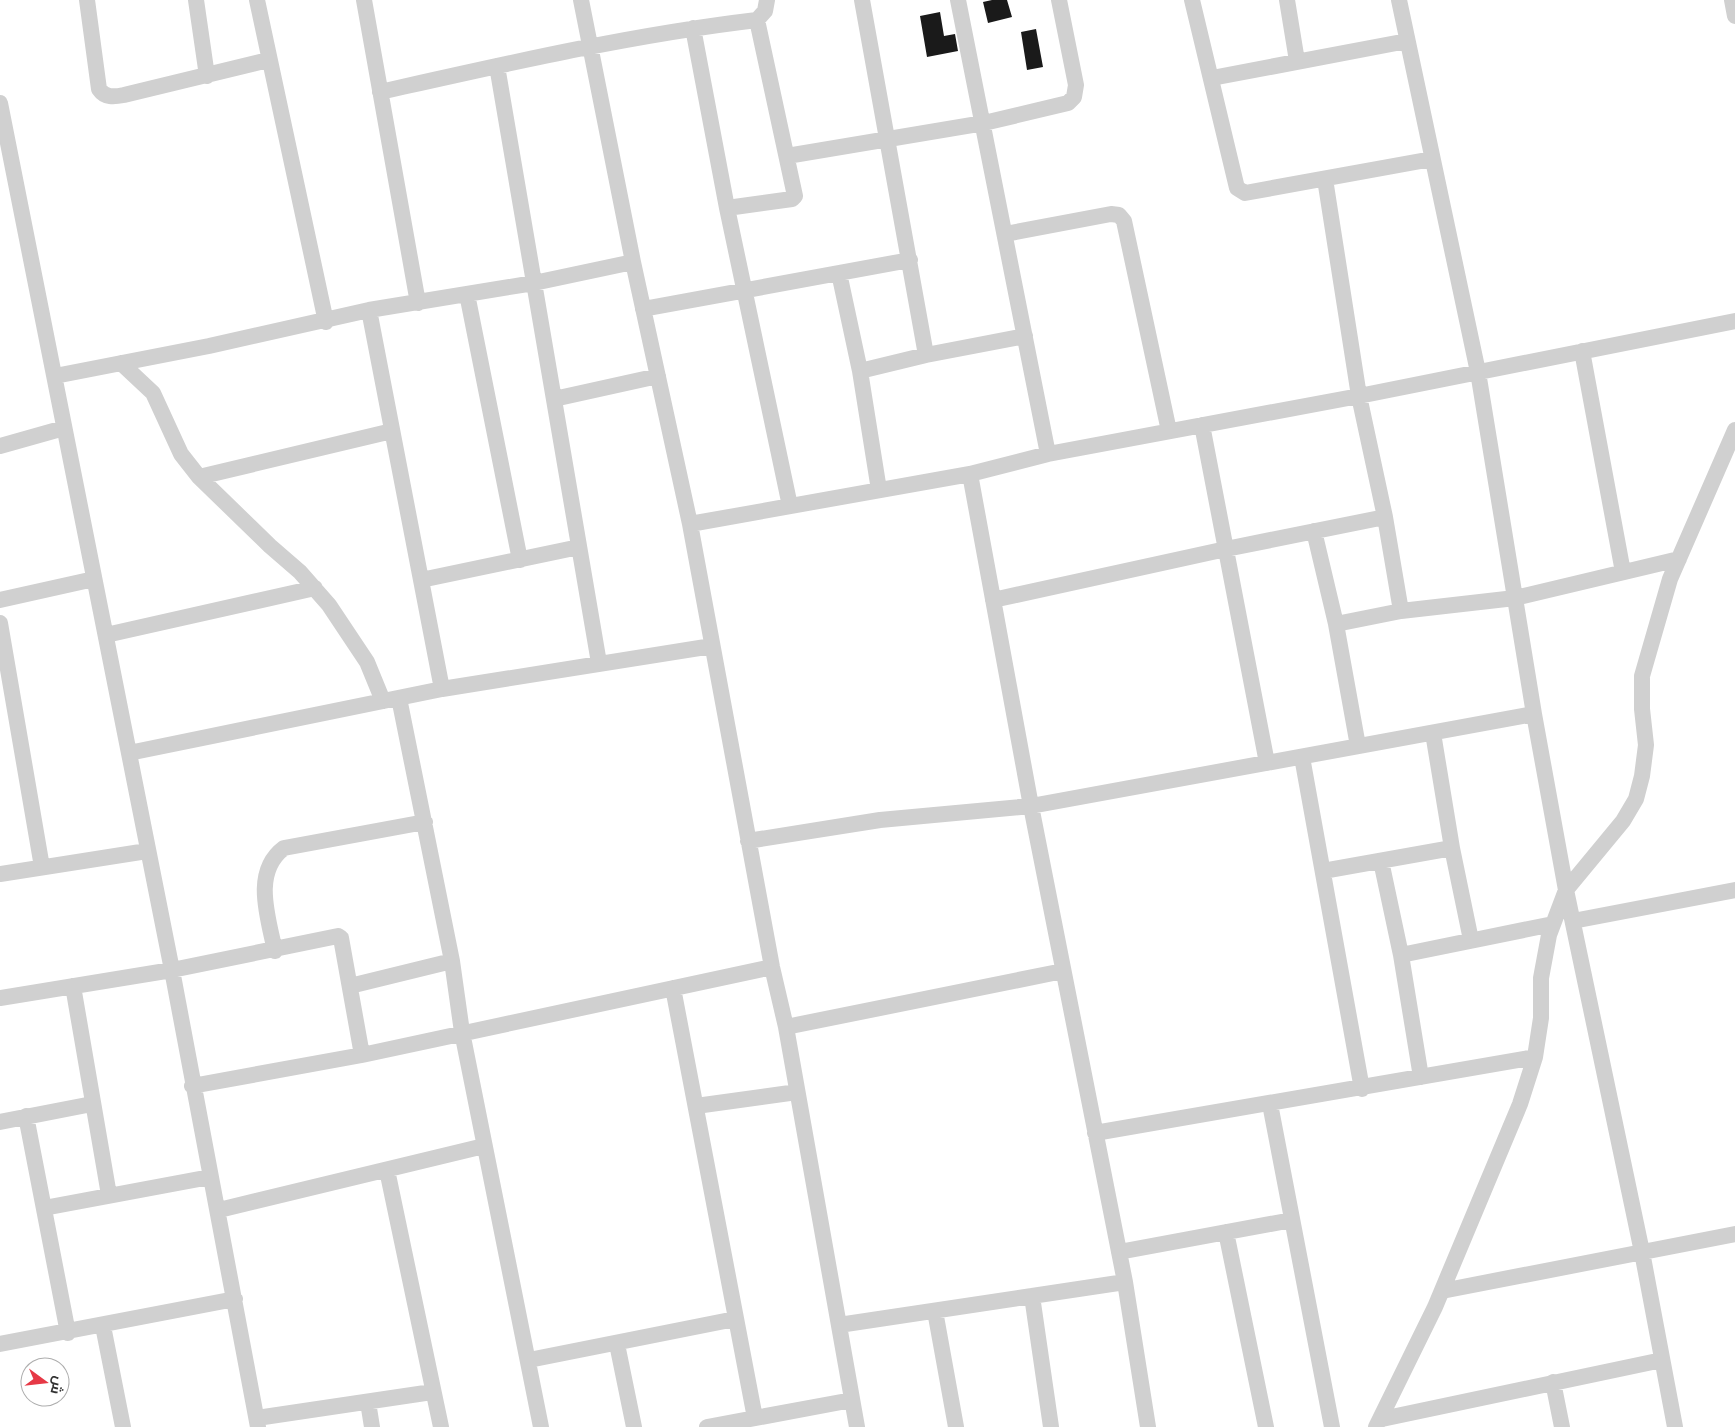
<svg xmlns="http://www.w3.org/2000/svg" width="1735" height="1427" viewBox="0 0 1735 1427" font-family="Cabin,Cairo,sans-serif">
<rect width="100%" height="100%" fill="#fff"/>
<path fill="#1a1a1a" d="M992,0h15l5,17 -24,6 -5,-21z
M940,12l4,24 11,-2 3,17 -31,6 -7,-41z
M1036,29l7,38 -16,3 -6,-38z"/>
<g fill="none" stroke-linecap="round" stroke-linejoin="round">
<path stroke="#d0d0d0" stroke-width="16" d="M87,0l12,89c6,9 15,8 25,6l144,-35
M196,0l11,76
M257,0l69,322
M364,0l54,303
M581,0l52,262 57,262 82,443 14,60 71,400
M862,0l64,355
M958,0l90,454
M1192,0l45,188 8,5 187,-34
M1287,0l10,61
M1399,0l79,372 56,342 32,176 76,362 33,175
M1732,0l3,16
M693,28l34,180 63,298
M497,66l102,597
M1212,78l195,-37
M380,92c125,-28 250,-57 377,-72
M0,103l172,867 86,457
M787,156l197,-33 84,-20 6,-6 2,-12 -17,-85
M1325,179l34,217 26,121 16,94
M727,208l65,-9 3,-3 -38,-176 8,-9 2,-11
M1005,234l106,-20 8,1 5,6 45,210
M839,273l21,98 19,119
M467,294l53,266
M643,309l267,-49
M369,310l73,379
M1582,351l41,221
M121,363l32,30 28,61 18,23 71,69 30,26 29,33 38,57 16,39
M860,371l66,-16 99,-19
M55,376l154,-30 160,-36 165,-27 99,-21
M554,399l104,-23
M1202,425l65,338
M0,446l64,-18
M970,474l61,332 94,476 23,145
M199,477l193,-46
M690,524l280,-50 78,-20 311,-58 376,-75
M1314,531l22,93 22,122
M421,580l158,-33
M0,600l94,-21
M993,600l233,-51 159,-32
M0,623l42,244
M1336,624l65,-13 114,-13 164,-39
M106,635l209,-47
M399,698l53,263 10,71 79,395
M1433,733l19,115 19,92
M129,753l313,-64 270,-43
M1302,757l60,332
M748,841l132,-21 151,-14 503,-92
M1381,861l20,94 20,122
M1323,871l129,-23
M0,874l147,-23
M1573,921l162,-31
M275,951c-7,-34 -23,-79 9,-103l141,-26
M1401,955l152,-31
M73,986l36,209
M350,986l102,-25
M673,988l82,430
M0,998l172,-28 166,-34 3,2 21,117
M786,1027l277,-56
M192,1086l170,-31 410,-88
M1270,1104l62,323
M696,1106l101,-14
M26,1116l42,217
M0,1122l92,-18
M1095,1133l440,-76
M387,1170l54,257
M44,1208l166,-31
M219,1210l265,-64
M1226,1232l40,195
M1119,1252l173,-32
M1442,1291l293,-57
M1032,1296l19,131
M935,1311l21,116
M839,1325l286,-43
M103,1326l20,101
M0,1344l235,-45
M617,1344l17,83
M529,1360l206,-41
M1553,1382l9,45
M368,1402l4,25
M257,1418l175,-26
M1382,1419l280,-59
M707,1427l145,-27
M1376,1427l59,-120 85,-203 15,-47 6,-39v-40l8,-43 17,-45 57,-69 13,-22 6,-23 4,-31 -4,-36v-33l28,-97 65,-149"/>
</g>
<g transform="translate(45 1382) rotate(105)"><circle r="24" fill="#ffffff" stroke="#adadad"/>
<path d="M0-4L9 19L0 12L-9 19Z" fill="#e63946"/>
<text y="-8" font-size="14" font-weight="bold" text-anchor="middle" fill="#333333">ش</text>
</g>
</svg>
